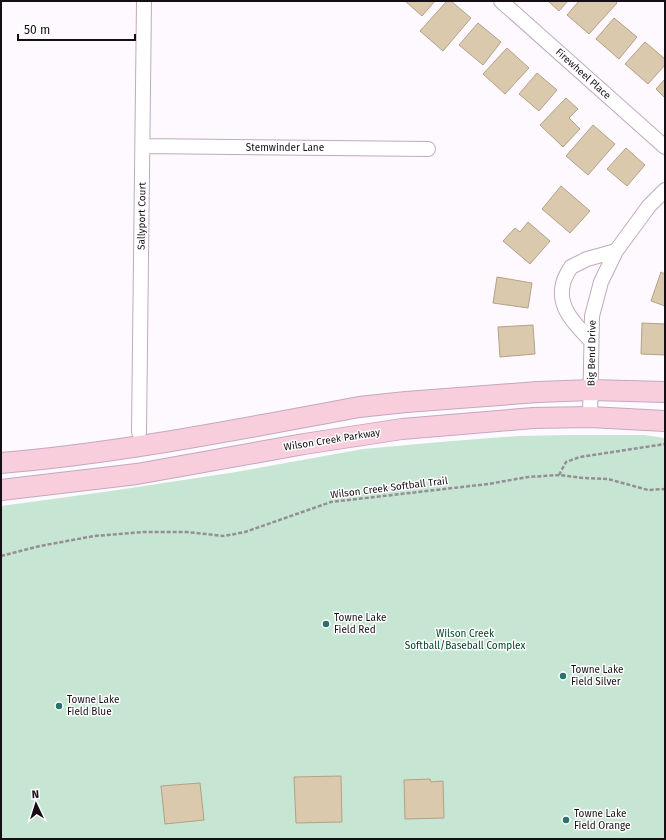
<svg xmlns="http://www.w3.org/2000/svg" width="666" height="840" viewBox="0 0 666 840" font-family="'Fira Sans',sans-serif">
<rect width="100%" height="100%" fill="#fef9fe"/>
<path fill="#c7e5d3" d="M568,435h76l21,3v401h-664v-333l110,-15 125,-19 127,-23 77,-7 78,-6z"/>
<path fill="#dbc9ae" stroke="#b2a188" d="M405,1h30l-13,15z
M447,1h4l20,17 -28,33 -23,-20z
M548,1h20l-9,10z
M579,1h36l2,2 -28,31 -22,-19z
M614,18l23,19 -18,22 -23,-20z
M478,23l23,19 -18,23 -24,-20z
M645,42l20,17v6l-17,19 -23,-20z
M507,48l22,20 -24,26 -22,-20z
M537,73l20,17 -18,21 -20,-17z
M665,79v19l-9,-9z
M566,98l12,11 -9,9 11,11 -17,18 -23,-22z
M593,125l22,19 -27,31 -22,-19z
M626,148l19,17 -18,21 -20,-17z
M561,186l29,25 -20,22 -28,-24z
M528,222l22,19 -20,23 -27,-23 12,-13 5,4z
M661,272l4,2v32l-14,-5z
M497,277l35,6 -4,25 -35,-5z
M642,323l23,1v31l-24,-1z
M533,325l2,29 -35,3 -2,-30z
M341,776l1,46 -46,1 -2,-46z
M430,779l1,3 12,-1 1,37 -39,1 -1,-39z
M200,783l4,37 -39,4 -4,-38z"/>
<g fill="none" stroke-linecap="round" stroke-linejoin="round">
<g stroke="#c1a9bf" stroke-width="16">
<path id="minor" d="M501,1l164,146
M143,146l285,3
M591,341c-15,-16 -34,-33 -28,-57 1,-6 5,-12 8,-17l16,-8 29,-8
M590,417l2,-101 9,-34 15,-31 33,-45 16,-16
M139,432l5,-431"/>
</g>
<g stroke="#c1a9bf" stroke-width="22">
<path id="secondary" d="M1,463c120,-10 239,-34 358,-56l47,-5 132,-10 53,-2 74,2
M1,490l136,-16 167,-30 98,-15 131,-11 57,-1 75,4"/>
</g>
<path stroke="#958e94" stroke-width="2.5" stroke-dasharray="4 2" stroke-linecap="butt" d="M559,475l7,-13 14,-5 85,-13
M1,556l39,-10 54,-10 50,-4h43l37,4 21,-4 86,-30 157,-18 40,-7 31,-2 24,3 25,1 40,11 17,-1"/>
<use href="#minor" stroke="#fff" stroke-width="14"/>
<use href="#secondary" stroke="#f9cedc" stroke-width="20"/>
</g>
<g fill="#287270" stroke="#fff" stroke-width="1.5">
<circle cx="326" cy="624" r="4"/>
<circle cx="563" cy="676" r="4"/>
<circle cx="59" cy="706" r="4"/>
<circle cx="566" cy="820" r="4"/>
</g>
<g text-anchor="middle" dominant-baseline="central" stroke-width="3" stroke-linejoin="round" paint-order="stroke">
<g font-size="10" fill="#160e15" stroke="#fff">
<text transform="translate(583 74) rotate(42)">Firewheel Place</text>
<text x="285" y="148">Stemwinder Lane</text>
<text transform="translate(142 216) rotate(-89)">Sallyport Court</text>
<text transform="translate(592 353) rotate(-89)">Big Bend Drive</text>
<text transform="translate(332 440) rotate(-9)">Wilson Creek Parkway</text>
<text transform="translate(389 488) rotate(-7)">Wilson Creek Softball Trail</text>
</g>
<g font-size="10" fill="#160e15" stroke="#fff" text-anchor="start">
<text x="334" y="618">Towne Lake<tspan x="334" dy="12">Field Red</tspan></text>
<text x="571" y="670">Towne Lake<tspan x="571" dy="12">Field Silver</tspan></text>
<text x="67" y="700">Towne Lake<tspan x="67" dy="12">Field Blue</tspan></text>
<text x="574" y="814">Towne Lake<tspan x="574" dy="12">Field Orange</tspan></text>
</g>
<g font-size="10" fill="#004227" stroke="#fff">
<text x="465" y="634">Wilson Creek<tspan x="465" dy="12">Softball/Baseball Complex</tspan></text>
</g>
</g>
<rect width="666" height="840" fill="none" stroke="#160e15" stroke-width="4"/>
<g transform="translate(36 804) rotate(356)" stroke="#ffffff" stroke-width="3" paint-order="stroke">
<path d="M0-3L7 15L0 10L-7 15Z" fill="#160e15"/>
<text y="-6" font-size="11" font-weight="bold" text-anchor="middle" fill="#160e15">N</text>
</g>
<path d="M18 34v6h117v-6" fill="none" stroke="#160e15" stroke-width="2"/>
<text x="24" y="34" font-size="12" fill="#160e15" stroke="#ffffff" stroke-width="3" paint-order="stroke">50 m</text>
</svg>
